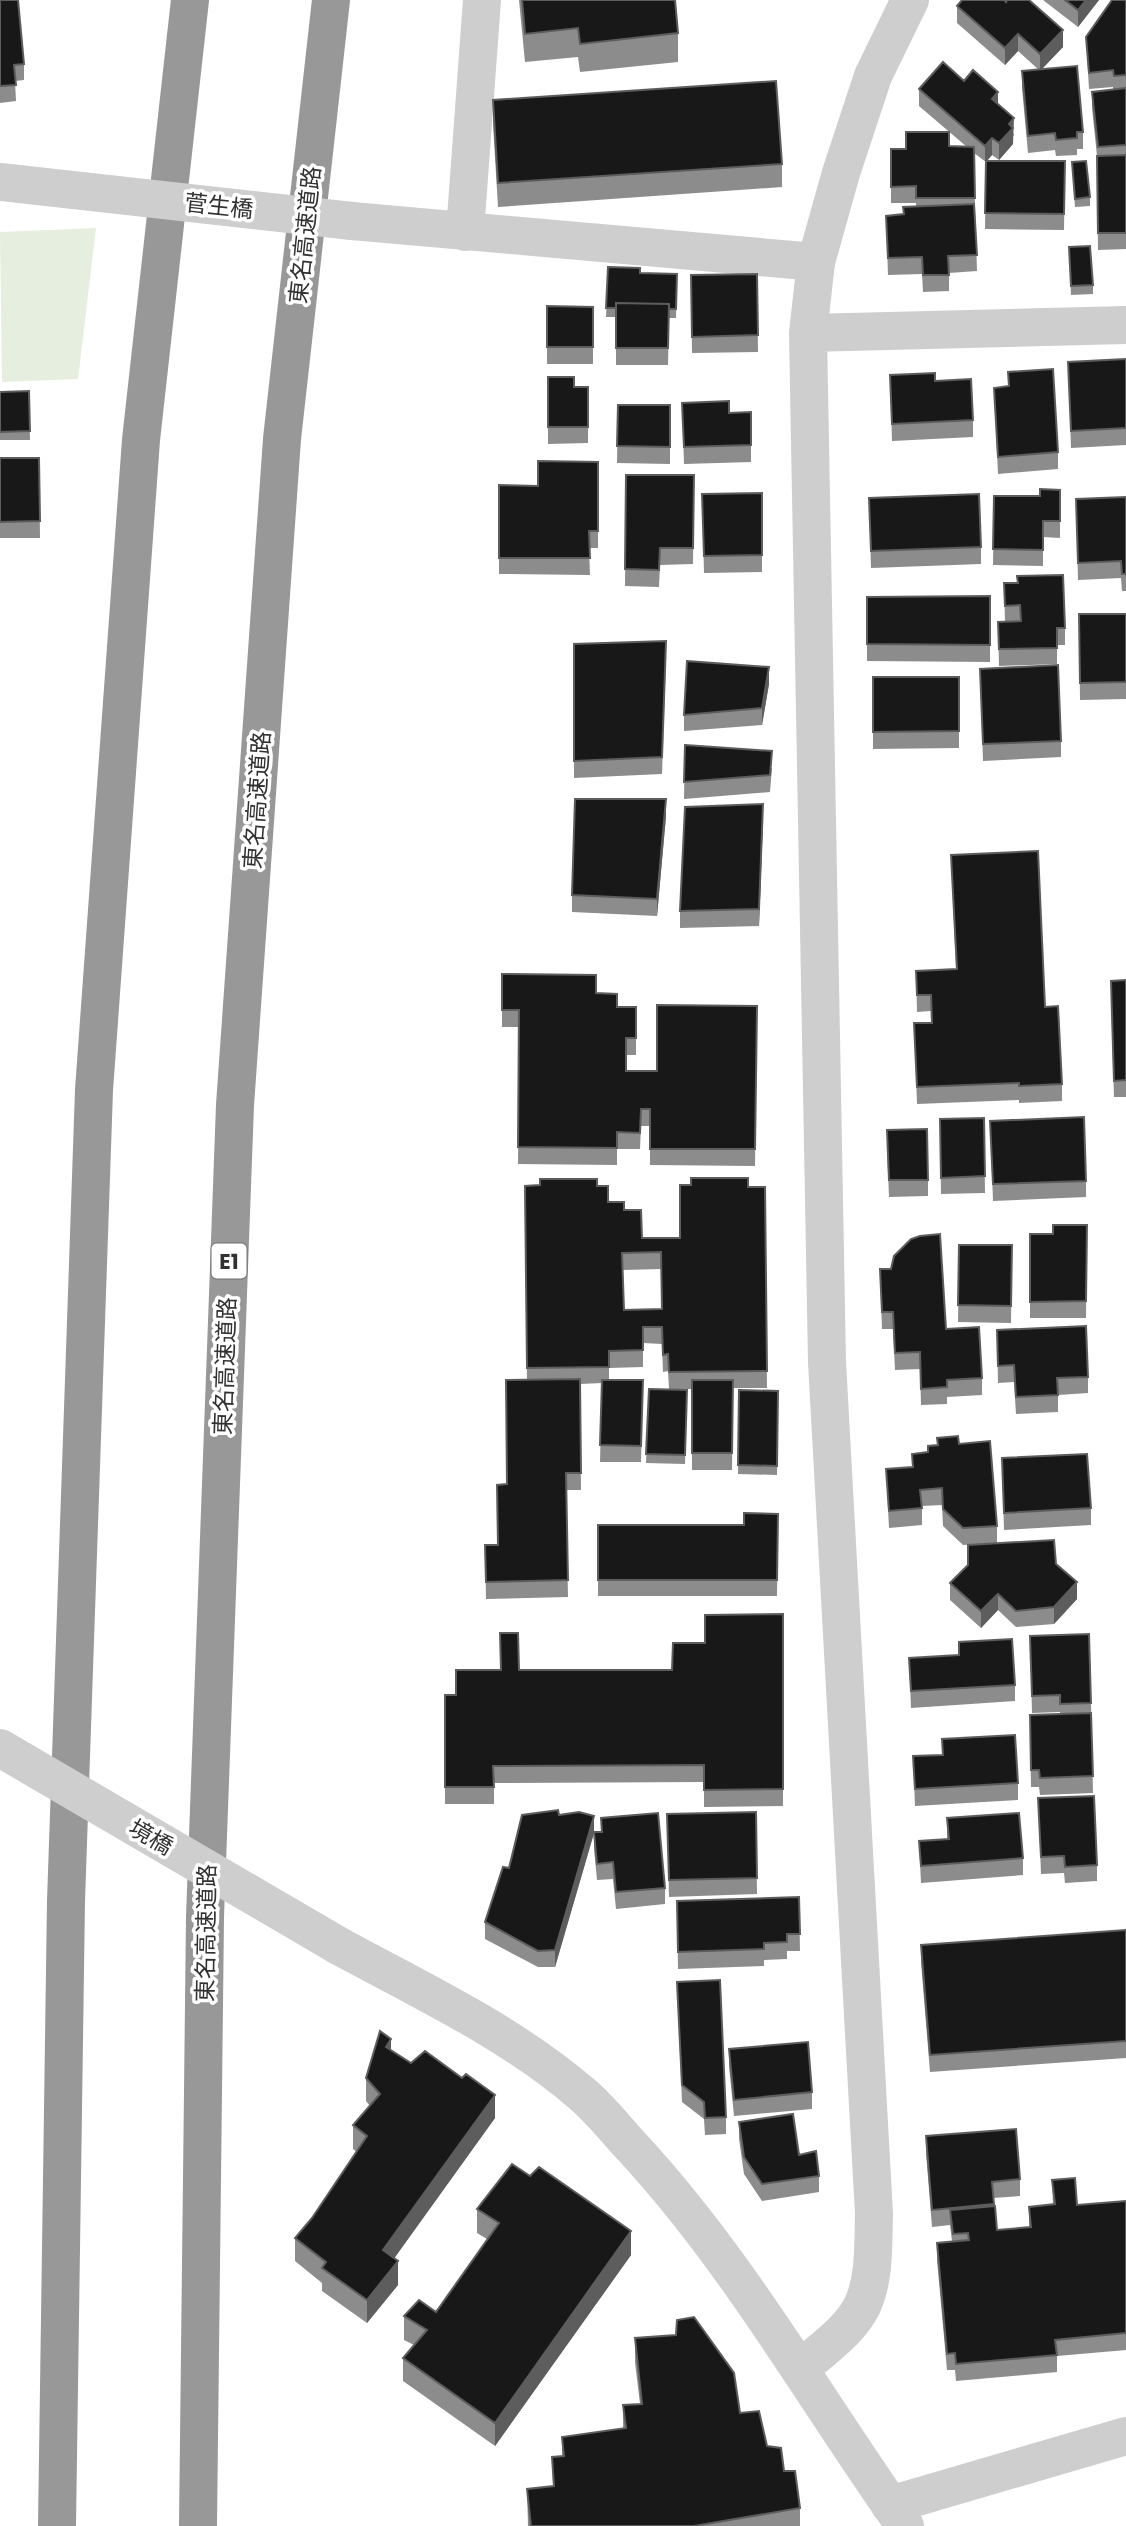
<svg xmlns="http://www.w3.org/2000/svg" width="1126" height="2526" viewBox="0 0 1126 2526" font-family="Poppins,'Noto Sans JP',sans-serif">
<rect width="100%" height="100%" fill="#fff"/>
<path fill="#e6eedf" d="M96,228l-18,151 -76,3 -2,-150z"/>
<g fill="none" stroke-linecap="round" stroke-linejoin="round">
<path stroke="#cecece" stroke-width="38" d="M352,221l464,41
M465,232l17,-232
M890,2505l236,-69"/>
<path stroke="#cecece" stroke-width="38" d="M808,333l318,-8
M339,1946c83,45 171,86 243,148 19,16 35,37 51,54 106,115 182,251 272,378
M800,2369c21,-19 49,-37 62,-63 13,-27 11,-62 12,-92l-47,-852 -19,-1029 8,-71 25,-89 32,-97 37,-76"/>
<path stroke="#989898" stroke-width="38" d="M57,2526l9,-625 28,-811 47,-650 49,-440
M198,2526l7,-609 30,-812 47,-666 49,-439"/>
<path stroke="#cecece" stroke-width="38" d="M0,182l352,39"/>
<path stroke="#cecece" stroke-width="38" d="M0,1748l339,198"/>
</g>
<path fill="#8c8c8c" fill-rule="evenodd" d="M0,0l24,64v16l-9,1 1,20 -16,2z
M519,0h156l3,33v29l-98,10 -2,-15 -53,5z
M1043,0h56l-21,27z
M1126,0v249l-28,1 -1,-94 -5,-48v-16l21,-3v-2l-24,2 -3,-52z
M957,6l106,41 -22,23 42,62v17h-6v6l-21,1 -1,-6 -27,3 -6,-65v-17l17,-1 -21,-19 -13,14 -48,-42z
M964,81l34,23 16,31 -1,1v8l-14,16 -7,-5 -5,6h78l-1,69 -79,-1 1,-67 -12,-9 1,55 2,63 -28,2v18l-26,1 -1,-18 -34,1 -2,-59 17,-2v-7h13v-4h-25v-54l76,-2 -48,-41v-17z
M493,100l289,64v23l-284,20 -5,-83z
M1072,162l18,35v9l-15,1z
M1069,247l24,38v9l-22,1z
M608,267l32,6 37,1 -1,44h-7l-1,47h-52v-48h-10z
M757,274l1,78 -66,1 -1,-78z
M547,306l46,1v57h-46z
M1126,359v86l-55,3 -3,-86z
M1008,372l50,80v17l-60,5 -4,-86 14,-2z
M890,375l45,6 38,39v17l-81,4z
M548,377l26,10h14v56l-40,1z
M29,391l1,49h-30v-48z
M682,403l47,10 22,-1v50l-67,2z
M618,405h52v59l-53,-1z
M0,458h39l1,80h-40z
M598,462v86h-9l1,27 -91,-1v-89l39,1z
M626,475h68l-1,89 -33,1 -1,22 -34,-1z
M1060,490v48l-17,-1v29l-50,-1 1,-69h46z
M762,493v79l-58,1 -2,-79z
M1126,497v94h-4l-1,-13 -43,2 -2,-81z
M869,498l112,49v17l-110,4z
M1004,583l61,45v17h-8v19l-58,2 -1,-44h7z
M990,596v66l-123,-1v-64z
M1079,614h47v85l-46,1z
M574,644l92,14 -4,116 -88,4z
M980,669l81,72v16l-78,4z
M873,677h86v71l-86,1z
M769,684l-7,41 -78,6v-16z
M685,745l87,23 -2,24 -86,7z
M666,816l-9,100 -85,-4v-17z
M763,820l-4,106 -79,2v-17z
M951,855l94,152 17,77v17l-43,2v-3l-102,4 -3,-81h17v-12l-14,1 -1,-41 40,-2z
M502,974l94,19 21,14h19v48h-10v16h31l100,-65 -2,160 -105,-1v-39h-9l-1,23h-23v16l-99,-1 1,-137h-17z
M1126,980v117h-12l-3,-100z
M984,1118l1,75 -44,1 -1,-75z
M990,1121l96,60v16l-93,4z
M887,1147l41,33v16l-39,1z
M525,1186h72l11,16 16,8 18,28h38l68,-51h17l2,201h-34l-1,82h-40v-81h-23l-1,-18 -5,1 -1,-28 -19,-1v24l-34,1v12h34l-2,82h-41l2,-79 -22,1 1,106h-15l2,107 -82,2 -1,-54h13l8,-61 21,-104zM661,1269l1,40 -38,1 -1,-40z
M1087,1225l-1,93h-56v-84h23z
M959,1245h53l-1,78 -53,-1z
M880,1269h11l55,60 36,49v17l-35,2v7l-26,1 -1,-36 -25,1 -2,-41h-11z
M997,1330l91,47v16l-30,2v17l-42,2 -2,-32 -16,1z
M649,1389l38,1 -2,74 -39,-1z
M739,1390l39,1 -1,84 -39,-1z
M937,1438l22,6 38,82v17l-34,2 -20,-19 -1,-21 -20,1v19l-33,3 -3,-59 26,-2 25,-22z
M1002,1458l89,50v17l-87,5z
M778,1514l-1,82h-179v-71h146z
M968,1545l88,19 21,35 -23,25 -38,3 -18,-17 -17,18 -31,-28v-17l18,-18z
M783,1614v192l-79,1v-25l-210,1v21h-49v-109h11l63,-25h153l33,-27z
M1030,1636l61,67 2,90 -53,2 -1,-8h-8l-1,-72 30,-1v-2l-28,1z
M909,1658l106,27v16l-104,7z
M942,1739l76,44v17l-103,6 -2,-50 29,-1z
M1038,1798l59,67v16l-32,2 -1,-10 -23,1z
M756,1812l1,82 -88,3 -2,-83z
M559,1815l35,17h7v-14l64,70v16l-49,5 -3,-30 -16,1 -3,-31v-16l-39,134h-17l-53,-28v-17l24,-54z
M947,1818l76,40v17l-102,8 -2,-42 28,-2z
M799,1897l1,54h-13v8l-23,1v6l-86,3 -1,-68z
M1126,1930v128l-196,14 -9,-110v-17z
M677,1982l49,135v17l-21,1 -1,-16 -22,-17z
M729,2049l83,43v17l-78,7 -5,-50z
M391,2050l104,68 -101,140 4,27 -31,38 -45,-32v-8l-27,-22v-23l17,-20 45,-66 -4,-3v-24l17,-19 -4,-5v-23z
M739,2122l60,33 20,21v16l-57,9 -18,-27 -5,-35z
M926,2136l94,43v17l-27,2 4,32 32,-2v-21l24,-3 -1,-24 25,25 49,-4v149l-69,6v16l-101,9 -1,-11h-8l-10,-110v-17l15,-2 -2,-16 -18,2 -6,-74z
M477,2209l154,46 -136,191 -92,-65v-23l11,-13 -10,-5v-24l32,-4 51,-73 -10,-6z
M635,2338l105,75 27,33 17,25 16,37v18h-272l-1,-37 26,-3 -1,-29 10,-1v-19l61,-9v-23l17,-1 -5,-42z"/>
<path fill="#5d5d5d" d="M1086,0h13l-21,27v-17z
M1063,30v17l-23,24v-17z
M1018,34v17l-13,14v-17z
M998,92v17l-6,-10z
M1014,118l-1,26 -14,16v-17l10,-19z
M992,138v17l-7,8v-17z
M769,667v17l-7,41v-17z
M666,799v17l-9,100v-17z
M763,804v16l-4,106v-17z
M1077,1582v17l-23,25v-17z
M998,1594v16l-17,18v-17z
M594,1816v17l-39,134v-17z
M391,2039v23l-5,-15z
M495,2095v23l-112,156v-24z
M631,2231v24l-136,191v-23z
M398,2261v24l-31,38v-23z"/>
<path fill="#181818" stroke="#5d5d5d" stroke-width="2" fill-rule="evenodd" d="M0,0h18l6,64 -10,1 2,20 -16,1z
M522,0h153l3,33 -98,11 -2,-16 -53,6z
M962,0h42l2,2 1,-2h22l34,30 -23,24 -22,-20 -13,14 -48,-42z
M1065,0h21l-8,10z
M1112,0h14v75l-12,1 -1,-6 -24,3 -3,-36z
M943,62l21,19 9,-11 25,22 -6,7 22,19 -5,6 4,4 -14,15 -7,-5 -7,8 -66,-57z
M1077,66l6,66h-6v6l-21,2 -1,-7 -27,3 -6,-65z
M776,81l6,83 -284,19 -5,-83z
M1126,88v57l-28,2 -6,-55z
M906,132h43v14l25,1 1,51h-59v-12l-25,1v-38h15z
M1126,155v78h-28l-1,-77z
M986,161h79l-1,53 -79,-1z
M1086,161l4,36 -15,2 -3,-37z
M974,204l3,51 -29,1 1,19h-26l-1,-18 -34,1 -2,-42 18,-2 -1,-7z
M1090,246l3,39 -22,1 -2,-39z
M608,267l32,1v5l37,1 -1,35h-7v-5l-53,-1v5h-10z
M757,274l1,61 -66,2 -1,-62z
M616,303l53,1 -1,44h-52z
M547,306l46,1v40h-46z
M1126,359v69l-55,3 -3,-69z
M1053,369l5,83 -60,5 -4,-69 15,-2 -1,-14z
M935,373v8l36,-2 2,41 -81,4 -2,-49z
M548,377h26v10h14v40h-40z
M29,391l1,40 -30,1v-40z
M729,401v12l22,-1v33l-67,2 -2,-44z
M618,405h52v42l-53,-1z
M0,458h39l1,63 -40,1z
M538,461l60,1v69h-9l1,27h-91v-73l39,1z
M626,475h68l-1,73h-33l-1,22 -34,-1z
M1040,489l20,1v31h-17v29l-50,-1 1,-53h46z
M762,493v62l-58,1 -2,-62z
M979,494l2,53 -110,4 -2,-53z
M1126,497v77h-4l-1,-13 -43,2 -2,-64z
M1063,575l2,53h-8v20l-58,1 -1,-27 23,-1 -1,-16 -15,1 -1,-23h14l-1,-7z
M990,596v49l-123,-1v-47z
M1079,614h47v68l-46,1z
M666,641l-4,116 -88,4v-117z
M687,661l82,6 -7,41 -78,7z
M1058,665l3,76 -78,3 -3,-75z
M873,677h86v54l-86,1z
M685,745l87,6 -2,24 -86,7z
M575,799h91l-9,100 -85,-4z
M763,804l-4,105 -79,2 5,-104z
M1038,851l7,156 13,-1 4,78 -43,2v-3l-102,4 -3,-64h18l-1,-28h-14l-1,-24 41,-2 -6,-114z
M502,974l94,1v18l21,1v13h19v31h-10v33h31v-66l100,1 -2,143h-105v-40h-9l-1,24 -23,-1v16l-99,-1 1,-137h-17z
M1126,980v100l-12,1 -3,-100z
M1084,1117l2,64 -93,3 -3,-63z
M984,1118l1,58 -44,2 -1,-59z
M927,1129l1,51h-39l-2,-50z
M691,1178h57v9h17l2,184 -98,1 -1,-18 -5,1 -1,-28h-19v23l-34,1v16l-82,1 -2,-182 15,-1v-6h57v7h11v16h16v8h17l1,28h38v-53h11zM661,1252l1,57 -38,1 -2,-57z
M1053,1225h34l-1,76 -56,1v-68h23z
M940,1234l6,95 33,-2 3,51 -35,2v7l-26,2 -1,-37 -25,1 -2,-41h-11l-2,-43h11l3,-13 17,-17 9,-3z
M959,1245h53l-1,61 -53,-1z
M1086,1326l2,51 -31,1 1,17 -42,2 -2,-32 -16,1 -1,-36z
M580,1379l1,94h-15l2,107 -82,2 -1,-37h13l-1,-60 10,-1 -1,-104z
M602,1380h41l-2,66 -41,-1z
M692,1380h41l-1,73h-40z
M649,1389l38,1 -2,65 -39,-1z
M739,1390l39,1 -1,75 -39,-1z
M958,1436l1,8 31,-3 7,85 -34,2 -20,-19 -1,-21 -22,2 2,18 -33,3 -3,-42 27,-2 -1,-13 16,-2v-6l10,-1 -1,-7z
M1087,1454l4,54 -87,5 -2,-55z
M744,1513l34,1 -1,66h-179v-55h146z
M1054,1540l2,24 21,18 -23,25 -38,4 -18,-17 -17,17 -31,-28 18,-18v-20z
M783,1614v175l-79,1v-25l-211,1 1,21h-49v-92h11v-25h45l-1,-37h18l1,37h153l1,-27h32v-28z
M1089,1634l2,69 -31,1v-9l-28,1 -2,-60z
M1012,1639l3,46 -104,6 -2,-33 50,-3v-13z
M1091,1713l2,63 -53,2 -1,-8h-8l-1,-55z
M1015,1735l3,48 -103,6 -2,-33 30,-1 -1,-16z
M1094,1796l3,69 -32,2 -1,-11 -23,1 -3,-59z
M558,1810l1,5 20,-3 15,4 -39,134 -17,1 -53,-29 18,-55 6,1 13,-53z
M756,1812l1,66 -88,2 -2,-66z
M658,1813l7,75 -49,4 -3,-30 -16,2 -3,-32h8l-1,-14z
M1019,1813l4,45 -102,8 -2,-25 30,-2 -2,-21z
M799,1897l1,37h-13v8l-23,1v6l-86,3 -1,-51z
M1126,1930v111l-196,14 -9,-110z
M720,1980l6,137 -21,1 -1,-16 -22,-17 -5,-103z
M380,2031l11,8 -5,8 25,16 14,-12 37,27 4,-4 29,21 -112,155 15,11 -31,39 -45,-32 4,-6 -31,-24 17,-20 55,-82 -14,-11 27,-31 -14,-16z
M808,2042l4,50 -78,8 -5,-51z
M793,2114l6,41 17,-4 3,25 -57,8 -18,-27 -5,-35z
M1016,2129l4,50 -28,3 2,22 -62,6 -6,-74z
M512,2164l18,12 9,-9 92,64 -136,192 -92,-65 24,-28 -23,-14 15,-16 17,12 63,-89 -22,-14z
M1075,2178l2,27 49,-4v132l-71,7 2,15 -101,9 -1,-11 -8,1 -10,-111 32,-3 -1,-7 -15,1 -3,-24 45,-4 2,24 34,-3 -2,-20 26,-3 -3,-24z
M694,2317l40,56 6,40 19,-2 8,35 14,2 3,23h11l5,37 -106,18h-163l-4,-37 27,-3 -2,-29 12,-1 -2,-19 64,-9 -3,-23 19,-1 -7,-66 41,-3 1,-15z"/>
<g text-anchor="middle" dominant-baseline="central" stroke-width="7" stroke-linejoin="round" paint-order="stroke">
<rect fill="#fff" stroke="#6f6f6f" stroke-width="2" x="211.5" y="1243.5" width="35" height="35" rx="5"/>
<g font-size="21" font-weight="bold" fill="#313131">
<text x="229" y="1261">E1</text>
</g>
<g font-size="23" fill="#313131" stroke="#fff">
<text transform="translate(219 206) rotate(6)">菅生橋</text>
<text transform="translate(305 235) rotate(-84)">東名高速道路</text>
<text transform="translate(257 800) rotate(-86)">東名高速道路</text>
<text transform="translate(225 1366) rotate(-88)">東名高速道路</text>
<text transform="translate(151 1837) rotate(30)">境橋</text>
<text transform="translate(206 1933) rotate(-89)">東名高速道路</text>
</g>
</g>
</svg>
